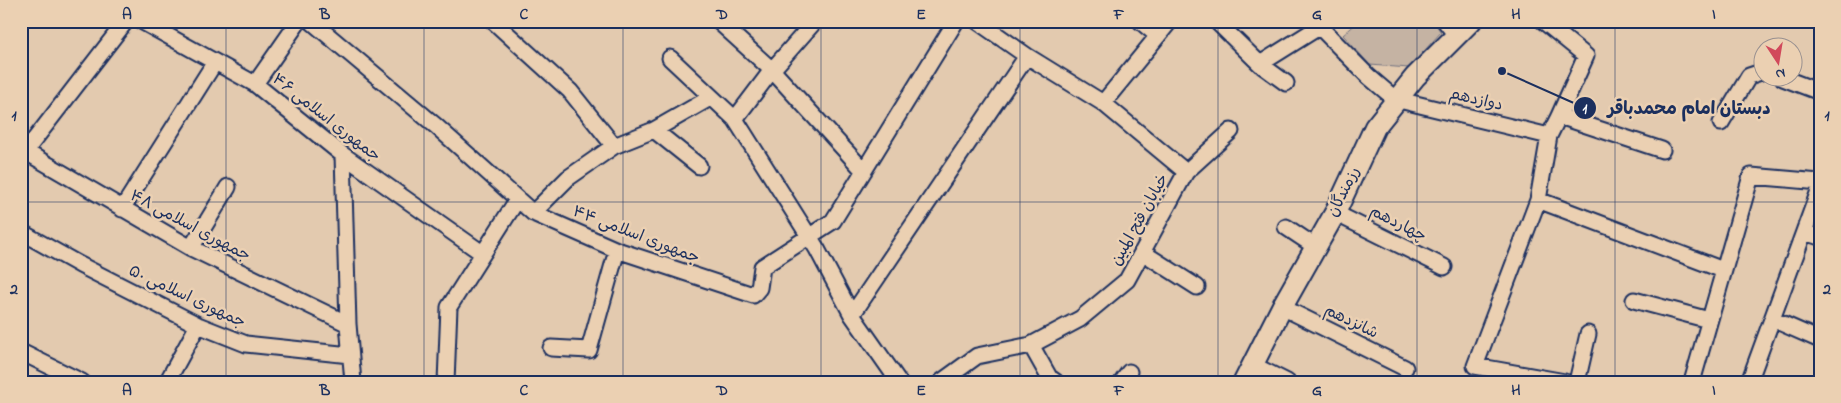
<svg xmlns="http://www.w3.org/2000/svg" width="1841" height="403" viewBox="0 0 1841 403" font-family="'Indie Flower','Playpen Sans Arabic',sans-serif">
<rect width="100%" height="100%" fill="#e3caaf"/>
<filter id="ink" filterUnits="userSpaceOnUse"><feTurbulence type="fractalNoise" baseFrequency=".02" numOctaves="2"/><feDisplacementMap in="SourceGraphic" scale="10" xChannelSelector="R" yChannelSelector="G"/><feConvolveMatrix kernelMatrix="1 2 1 2 8 2 1 2 1" color-interpolation-filters="sRGB"/></filter>
<g filter="url(#ink)">
<path fill="#c5b3a3" stroke="#707180" d="M1359,21h74l8,11 -32,36 -39,-3 -27,-30z"/>
<g fill="none" stroke-linecap="round" stroke-linejoin="round">
<g stroke="#1b2f5e" stroke-width="19">
<path id="minor" d="M141,21l114,63 88,71 139,98
M311,21l125,105 97,87 84,37 136,45 6,-7 3,-21 71,-46 123,-200
M493,21l77,70 44,55
M718,21l54,49 92,101
M977,21l50,35 76,47 83,69
M1140,21l18,15
M1216,21l44,43 26,19
M1314,21l54,55 27,23 154,37
M1445,21l11,14
M1543,21l43,35 -27,60
M670,58l65,61 82,130 35,66 47,67
M1260,64l59,-37
M1783,78l37,14
M255,84l44,-63
M1103,103l67,-82
M735,119l37,-49 43,-49
M1721,123l28,-47 15,-5
M654,130l45,36
M21,149l170,99 157,76
M343,155l5,169 5,58
M21,157l105,-136
M1538,200l185,70
M122,209l93,-147
M533,213l35,-35 46,-32 40,-16 56,-32
M1335,213l109,54
M1286,227l30,20
M21,232l59,33 118,60 48,19 104,11
M1804,232l16,5
M191,248l37,-61
M1142,252l55,35
M1634,300l75,20
M1282,307l123,61
M852,315l175,-259
M1772,319l48,21
M1031,345l18,32 7,5
M551,348l38,2 28,-100
M21,352l61,30
M1253,365l34,17
M167,382l31,-57
M446,382l3,-75 68,-107
M941,382l36,-26 54,-11 49,-26 47,-39 59,-108 45,-41
M1122,382l7,-10
M1565,382l-90,-16 63,-166 11,-64 10,-20 103,34
M1577,382l11,-48
M1692,382l59,-206 69,6
M1749,382l71,-194"/>
</g>
<g stroke="#1b2f5e" stroke-width="24">
<path id="major" d="M1244,382l38,-75 53,-94 40,-86 40,-50 56,-56"/>
</g>
<use href="#minor" stroke="#ebd0b2" stroke-width="15"/>
<use href="#major" stroke="#ebd0b2" stroke-width="20"/>
</g>
</g>
<path fill="none" stroke="#1b2f5e" stroke-width="1" stroke-opacity="0.55" d="M226,21v361M424,21v361M623,21v361M821,21v361M1020,21v361M1218,21v361M1417,21v361M1615,21v361M21,202h1799"/>
<g text-anchor="middle" dominant-baseline="central" stroke-width="5" stroke-linejoin="round" paint-order="stroke">
<g font-size="16" fill="#1b2f5e" stroke="#ebd0b2">
<text transform="translate(1476 100) rotate(13)">دوازدهم</text>
<text transform="translate(326 118) rotate(38)">جمهوری اسلامی ۴۶</text>
<text transform="translate(1344 192) rotate(-64)">رزمندگان</text>
<text transform="translate(1140 220) rotate(-61)">خیابان فتح المبین</text>
<text transform="translate(1398 224) rotate(27)">چهاردهم</text>
<text transform="translate(190 226) rotate(28)">جمهوری اسلامی ۴۸</text>
<text transform="translate(636 235) rotate(21)">جمهوری اسلامی ۴۴</text>
<text transform="translate(187 297) rotate(25)">جمهوری اسلامی ۵۰</text>
<text transform="translate(1351 322) rotate(26)">شانزدهم</text>
</g>
</g>
<path fill="none" stroke="#1b2f5e" stroke-width="2" d="M1502 71L1585 108"/>
<g fill="#1b2f5e" stroke="#ebd0b2" stroke-width="2">
<circle cx="1502" cy="71" r="5"/>
<circle cx="1585" cy="108" r="12"/>
</g>
<g font-size="15" text-anchor="middle" font-weight="bold" fill="#fff">
<text x="1585" y="113">1</text>
</g>
<g font-size="18" text-anchor="middle" font-weight="bold" fill="#1b2f5e" stroke="#ebd0b2" stroke-width="5" stroke-linejoin="round" paint-order="stroke">
<text x="1689" y="114">دبستان امام محمدباقر</text>
</g>
<rect width="1841" height="403" fill="none" stroke="#ebd0b2" stroke-width="55"/>
<g transform="translate(1778 62) rotate(168)"><circle r="24" fill="#ebd0b2" stroke="#989090"/>
<path d="M0-4L9 19L0 12L-9 19Z" fill="#d1495b"/>
<text y="-8" font-size="14" font-weight="bold" text-anchor="middle" fill="#1b2f5e">N</text>
</g>
<rect x="28" y="28" width="1786" height="348" fill="none" stroke="#1b2f5e" stroke-width="2"/>
<g font-size="16" text-anchor="middle" font-weight="bold" fill="#1b2f5e">
<text x="127" y="19">A</text>
<text x="325" y="19">B</text>
<text x="524" y="19">C</text>
<text x="722" y="19">D</text>
<text x="921" y="19">E</text>
<text x="1119" y="19">F</text>
<text x="1317" y="19">G</text>
<text x="1516" y="19">H</text>
<text x="1714" y="19">I</text>
<text x="14" y="120">1</text>
<text x="1827" y="120">1</text>
<text x="14" y="294">2</text>
<text x="1827" y="294">2</text>
<text x="127" y="395">A</text>
<text x="325" y="395">B</text>
<text x="524" y="395">C</text>
<text x="722" y="395">D</text>
<text x="921" y="395">E</text>
<text x="1119" y="395">F</text>
<text x="1317" y="395">G</text>
<text x="1516" y="395">H</text>
<text x="1714" y="395">I</text>
</g>
</svg>
